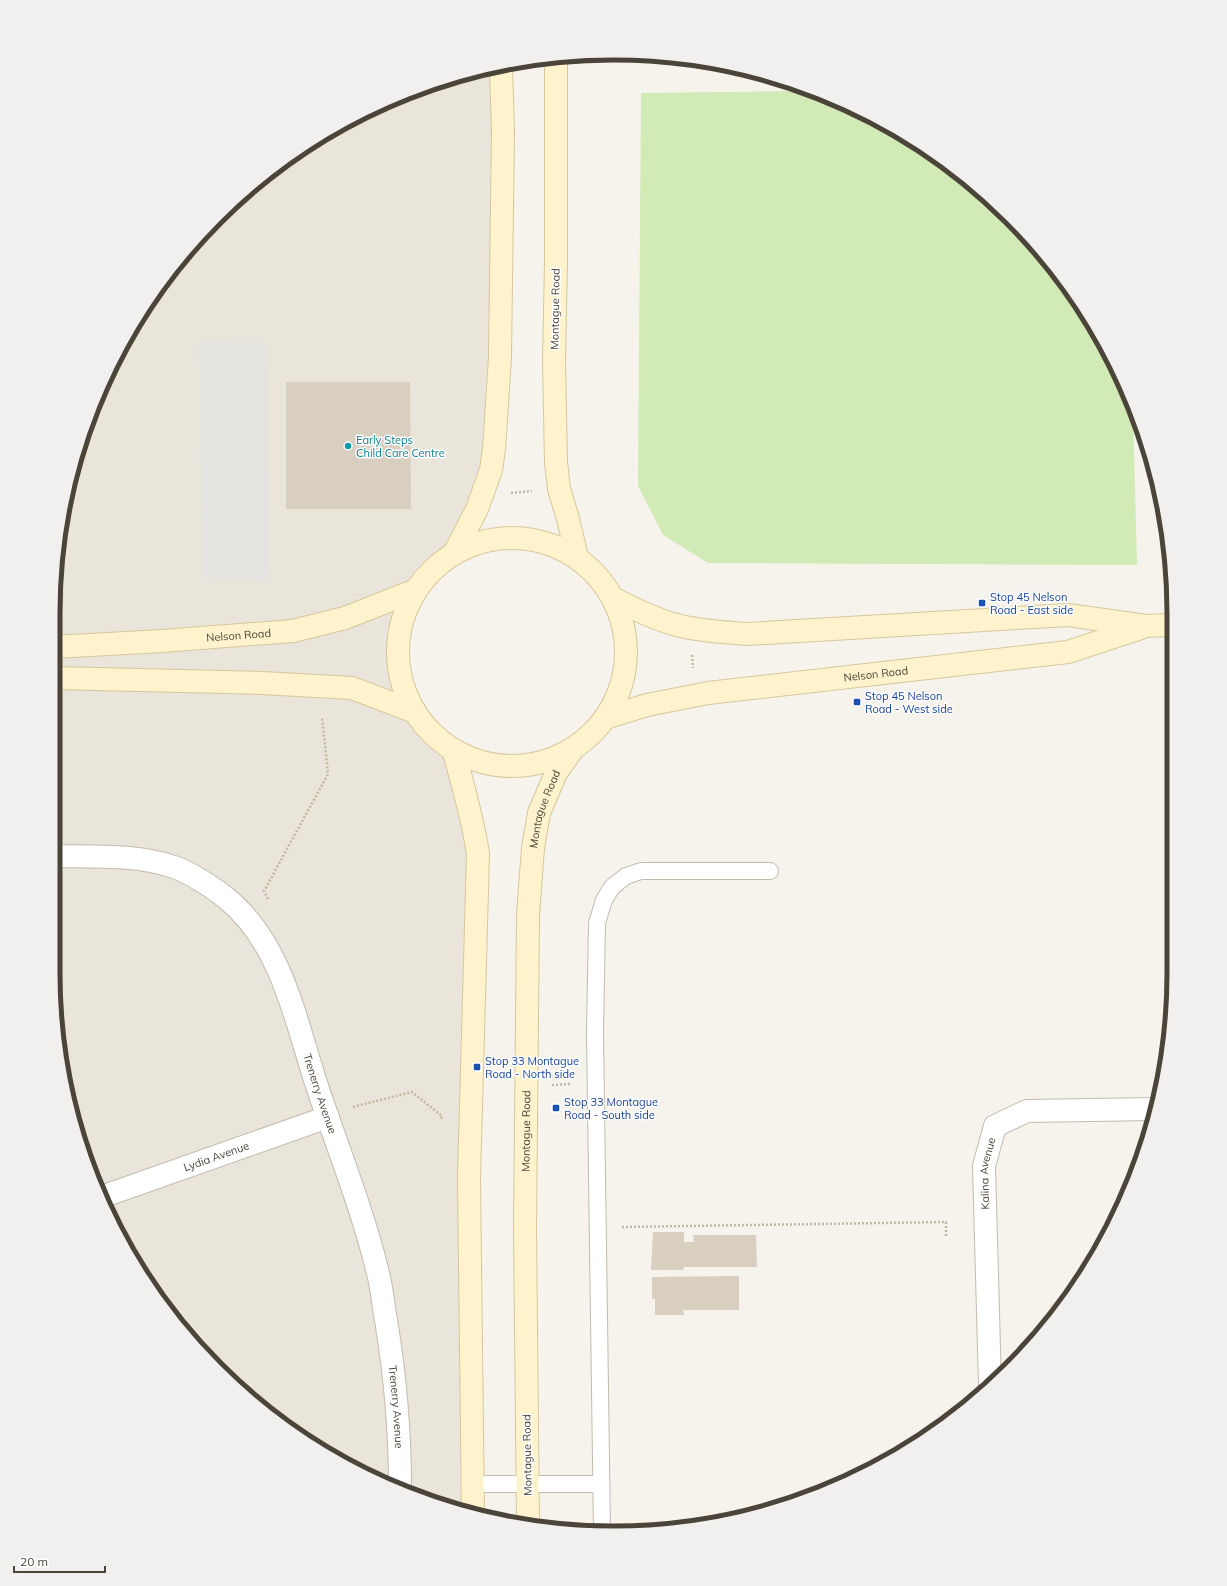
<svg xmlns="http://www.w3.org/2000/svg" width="1227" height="1586" viewBox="0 0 1227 1586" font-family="Mulish,sans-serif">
<rect width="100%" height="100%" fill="#f6f3ec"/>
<path fill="#eae5da" d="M501,65l-7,384 -40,105 -21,16 -17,20 -9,19 -6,21 -2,21 1,21 5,21 10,19 10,15 13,14 15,11 15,51 1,711 -136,-56 -116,-89 -89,-116 -56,-135 -19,-145 1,-396 18,-109 39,-103 58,-93 48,-55 85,-70 97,-51z"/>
<path fill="#d2eab5" d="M811,91l17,5 97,52 85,69 70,85 53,108 4,155 -429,-2 -45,-28 -25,-49 3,-393z"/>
<path fill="#e5e3e0" d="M199,341l67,2 4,238 -68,-4z"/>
<path fill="#d8cfc1" d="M286,382h124l1,127h-125z
M653,1232h31v10h10l-1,-7h63l1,32h-73l-1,3h-32z
M739,1276v34h-56l1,5h-29v-16h-3v-22z"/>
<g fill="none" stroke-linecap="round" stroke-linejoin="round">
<g stroke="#c2bbae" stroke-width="18">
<path id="lane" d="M473,1484h128
M602,1531l-7,-498 2,-110 7,-23 8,-13 14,-11 15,-5h129"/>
</g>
<g stroke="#c2bbae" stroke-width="24">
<g id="street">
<path id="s1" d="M53,856c40,1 83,-2 121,11 15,5 40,21 52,31 54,43 69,119 89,182 21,64 47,127 63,193 4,15 5,32 8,47 9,55 14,111 14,166"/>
<path id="s2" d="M104,1196l224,-79"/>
<path id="s3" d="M990,1385l-6,-219 11,-40 32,-15 127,-2"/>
</g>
</g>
<g stroke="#d6c79b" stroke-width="24">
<g id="secondary">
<path d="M556,59v202l-2,100 2,101 3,27 9,30 9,38"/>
<circle cx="512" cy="652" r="114"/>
<path d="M454,554l23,-45 14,-39 3,-21 6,-92 3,-225 -2,-67"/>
<path d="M613,598c19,10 39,20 60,26 24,7 50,8 74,10l321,-19 78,11 23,-1"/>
<path id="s4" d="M54,647l108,-6 131,-10 52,-13 71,-28"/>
<path d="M54,678l208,5 90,5 63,24"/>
<path id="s5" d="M605,718l42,-13 61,-12 360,-41 73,-24"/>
<path d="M454,752c9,34 19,67 24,102l-9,324 4,337"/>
<path id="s6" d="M528,1522l-3,-294 3,-313 5,-67 6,-35 17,-40 17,-24"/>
</g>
</g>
<path stroke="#c4b79f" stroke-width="2.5" stroke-dasharray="2 2" stroke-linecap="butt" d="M511,493l21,-2
M692,655l1,13
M268,899l-4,-8 64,-117 -6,-57
M552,1085l19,-1
M353,1107l59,-15 30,24 -1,3
M622,1227l324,-5v16"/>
<use href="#lane" stroke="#fff" stroke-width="16"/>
<use href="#street" stroke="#fff" stroke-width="22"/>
<use href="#secondary" stroke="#fff3cd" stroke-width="22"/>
</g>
<circle fill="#0f9aa8" stroke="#fff" stroke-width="1.5" cx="348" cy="446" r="4"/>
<g fill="#1a4fb4" stroke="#fff" stroke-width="1.5">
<rect x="978" y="599" width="8" height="8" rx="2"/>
<rect x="853" y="698" width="8" height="8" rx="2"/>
<rect x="473" y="1063" width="8" height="8" rx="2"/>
<rect x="552" y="1104" width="8" height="8" rx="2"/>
</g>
<g text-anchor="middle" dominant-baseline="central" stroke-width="3" stroke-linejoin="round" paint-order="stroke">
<g font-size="11" fill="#4b4439" stroke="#fff">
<text transform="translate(555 309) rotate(-89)">Montague Road</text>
<text stroke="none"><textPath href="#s4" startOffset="185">Nelson Road</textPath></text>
<text stroke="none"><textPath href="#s5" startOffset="275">Nelson Road</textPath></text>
<text stroke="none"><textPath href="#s6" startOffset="715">Montague Road</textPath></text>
<text stroke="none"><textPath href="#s1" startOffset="403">Trenerry Avenue</textPath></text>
<text stroke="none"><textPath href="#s6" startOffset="391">Montague Road</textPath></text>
<text stroke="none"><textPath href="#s2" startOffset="119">Lydia Avenue</textPath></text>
<text stroke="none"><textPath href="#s3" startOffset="212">Kalina Avenue</textPath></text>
<text stroke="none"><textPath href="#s1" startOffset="727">Trenerry Avenue</textPath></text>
<text transform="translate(527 1455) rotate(-91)">Montague Road</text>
</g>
<g font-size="11" fill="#0d838f" stroke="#fff" text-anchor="start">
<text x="356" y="440">Early Steps<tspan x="356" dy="13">Child Care Centre</tspan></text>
</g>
<g font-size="11" fill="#164399" stroke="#fff" text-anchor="start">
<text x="990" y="597">Stop 45 Nelson<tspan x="990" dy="13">Road - East side</tspan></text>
<text x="865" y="696">Stop 45 Nelson<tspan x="865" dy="13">Road - West side</tspan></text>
<text x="485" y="1061">Stop 33 Montague<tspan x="485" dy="13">Road - North side</tspan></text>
<text x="564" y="1102">Stop 33 Montague<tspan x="564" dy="13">Road - South side</tspan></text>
</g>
</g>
<path d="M0 0H1227V1586H0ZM613 60H614A553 553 0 0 1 1167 613V973A553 553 0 0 1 614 1526H613A553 553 0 0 1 60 973V613A553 553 0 0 1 613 60Z" fill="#f1f0ef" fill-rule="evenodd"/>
<path fill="none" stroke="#4b4439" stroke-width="5" d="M613 60H614A553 553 0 0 1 1167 613V973A553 553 0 0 1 614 1526H613A553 553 0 0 1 60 973V613A553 553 0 0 1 613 60Z"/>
<path d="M14 1566v6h91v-6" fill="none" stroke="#4b4439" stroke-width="2"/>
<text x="20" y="1566" font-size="12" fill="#4b4439" stroke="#ffffff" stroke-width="3" paint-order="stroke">20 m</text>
</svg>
